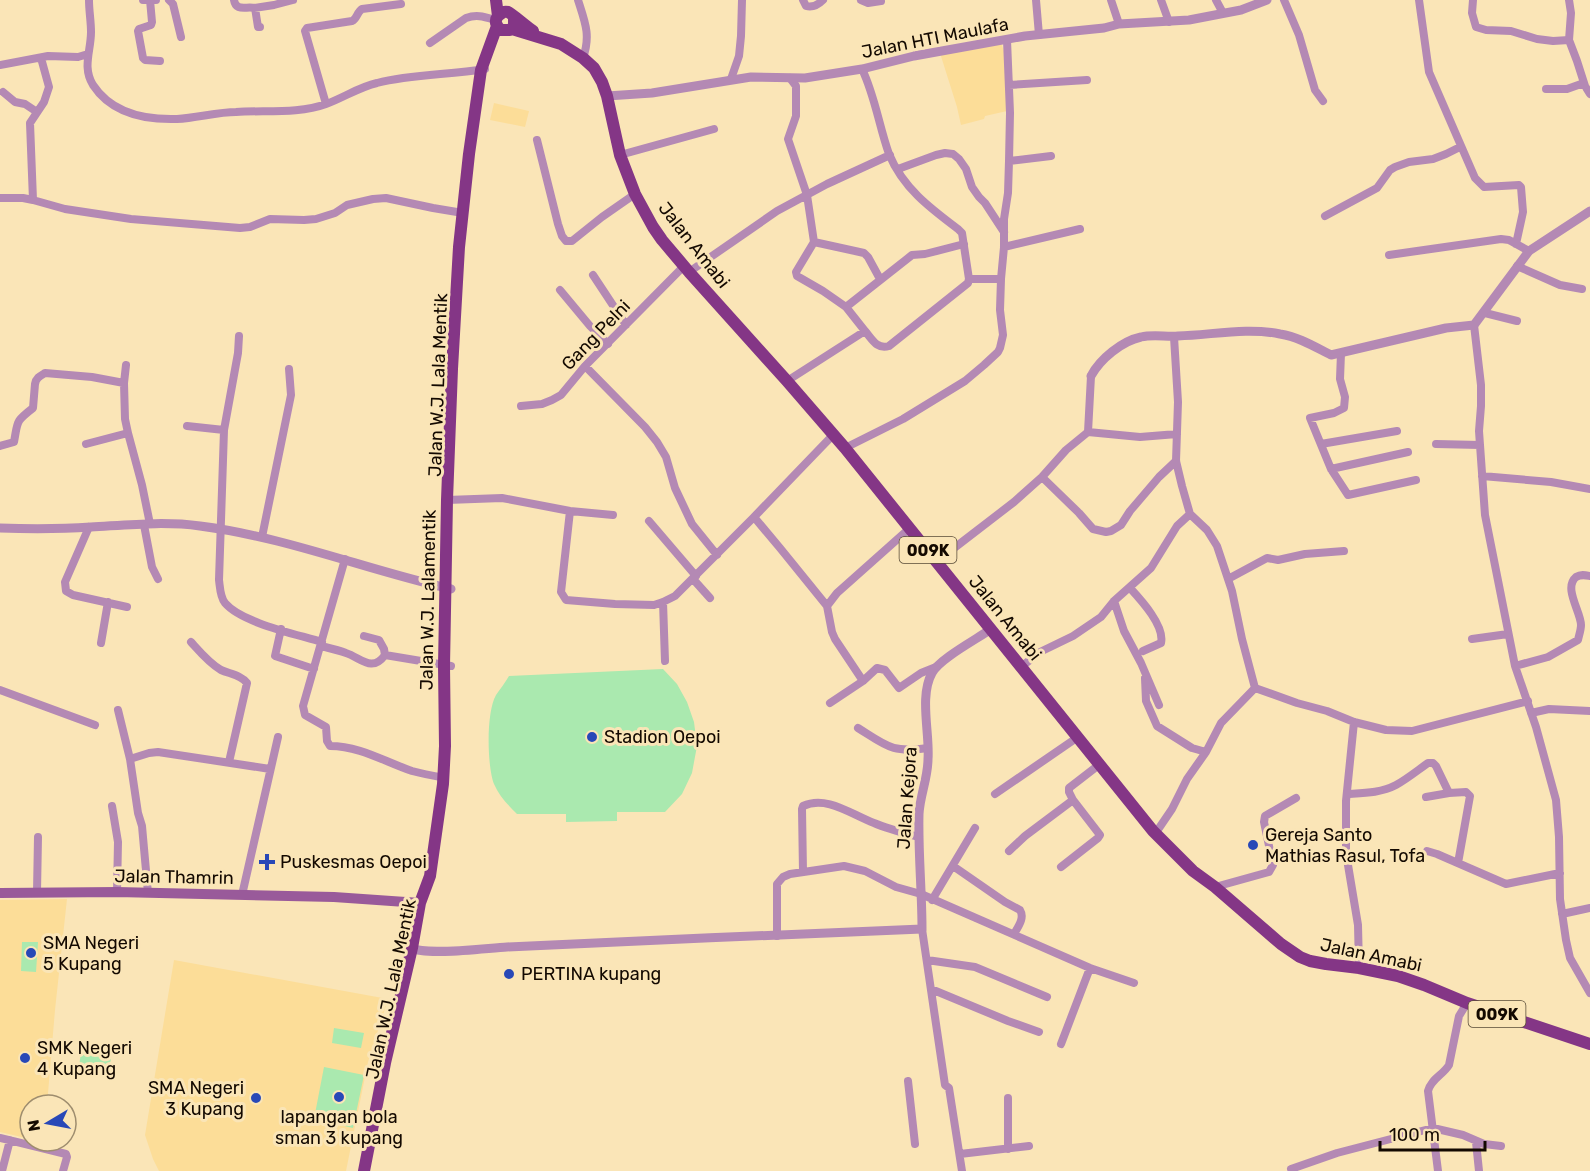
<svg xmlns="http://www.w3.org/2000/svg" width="1590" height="1171" viewBox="0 0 1590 1171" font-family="Rubik,sans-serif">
<rect width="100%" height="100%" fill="#fae5b7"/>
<path fill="#fcdd98" d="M1001,43l4,11 2,57 -22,5 -1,3 -23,6 -4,-18 -17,-54z
M494,103l35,8 -4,16 -35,-7z
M67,899l-12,111 -8,95h-17v34l-30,-7v-232z
M174,960l214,39 -20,63 -22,109h-187l-6,-12 -8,-24z"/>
<path fill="#aae9af" d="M663,669l14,15 10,18 7,20 3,24 -5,27 -10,21 -17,18h-48v9l-51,1v-8h-49c-9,-9 -18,-18 -23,-30 -7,-18 -8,-72 2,-89 4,-6 9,-12 13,-19z
M22,942h16l-2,30 -15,-1z
M334,1028l30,5 -3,15 -29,-5z
M81,1053l30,6 -3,13 -29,-6z
M324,1067l40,8 -11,53 -39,-9z"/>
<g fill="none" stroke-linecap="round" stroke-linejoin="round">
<path stroke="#b489b4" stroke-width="8" d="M89,0c0,11 2,21 2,32 0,19 -9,35 2,53 19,29 53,35 84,34 20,-1 40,-7 59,-7 29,-2 63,2 90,-8 17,-6 33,-17 51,-21 35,-9 72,-8 108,-14
M143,0h13
M150,0l2,22 -1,3 -12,4 -1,2 5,27 2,2 15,1
M169,0l4,4 8,33
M234,0c2,12 12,6 21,8l3,19h2
M578,0c7,22 13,35 5,58
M803,0l3,6c7,2 12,-1 17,-6
M861,0l7,3 13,-2
M1036,0l3,35
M1111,0l8,24
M1161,0l8,22
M1216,0l7,13
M1284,0l15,35 16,55 8,11
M1419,0l10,72 46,106 9,9 35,-2 2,2 2,25 -7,32
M1473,0l-1,13 4,14 10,3 25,1 26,8 16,2 16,-1 8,21 8,25
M254,8l20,-3 19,-5
M1569,40l2,-27 -2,-13
M430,43l36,-25c11,-4 19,-1 30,2
M0,65l48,-9 30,1 10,-3
M790,78l6,8v30l-8,23 19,56 7,47 -18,30 1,4 26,15 23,16 19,24
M731,79l8,-23 2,-20 1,-36
M1009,85l78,-5
M1546,89h21l14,-5 4,2 5,8
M3,92l12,10 10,2 12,8
M326,104l-19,-66 -2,-7 2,-3 45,-7c5,-2 5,-9 10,-12l39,-5
M537,140l21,84 4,12 4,5h6l30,-24 33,-23
M620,155l94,-26
M1009,161l42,-5
M898,169l38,-14 9,-2 8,1 6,5 7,10 6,18 7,10 6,6 19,29
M0,198h23l10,2 -3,-77 14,-21 5,-15 -8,-29
M33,200l32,9 66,10 109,9 10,-1 20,-8 34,1 12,-1 19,-6 12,-8 26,-6 13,-1 47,10 30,5
M1325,216l52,-28 13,-18 5,-3 14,-5 24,-3 13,-5 14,-7
M814,242l50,11 4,4 12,22
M1004,247l76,-18
M1389,255l112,-16 8,1 20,11
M1517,266l43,19 22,4
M689,272l88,-61 50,-27 63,-29
M593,275l33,50
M969,279h32
M560,290l30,36 18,18
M846,307l66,-52 13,-1 39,-10
M1485,313l32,8
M1474,325l7,60v21l-2,25 6,84 30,151 21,61 20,73 3,37 1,62 6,41 4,18 20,35
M239,336l-1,17 -14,77 -5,150c1,7 1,17 6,23 17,20 71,31 97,39
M1341,353l-1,26 5,18 -1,11 -10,5 -24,5 21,51 17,26 68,-15
M126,365l-2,18 1,36 3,14 14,52 8,39
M585,366l60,61 12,15 9,15 9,31 17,36 25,31
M1091,376l-3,56 52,5 37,-3
M787,381l78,-50c7,8 12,19 24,15l79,-63 1,-4 -7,-46 -4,-4c-28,-21 -55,-41 -69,-75 -10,-28 -14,-58 -27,-85
M521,406l21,-2 10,-4 9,-5 24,-29 99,-100
M187,426l37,4
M86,444l42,-11
M1321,444l76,-13
M1436,444l44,1
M0,446l14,-4c4,-21 1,-20 19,-34l2,-24c1,-6 5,-8 10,-11l47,4 32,6
M845,448l58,-29 62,-38 19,-16 14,-13 2,-4 3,-13 -3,-25 1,-31 3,-32v-28l4,-26 1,-32 1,-48 -3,-73
M1331,469l77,-17
M1482,476l69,6 39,7
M1042,477l37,36 14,16 13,3 5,-1 10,-6 9,-14 29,-34 17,-16
M447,500l55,-2 68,13 43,4
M570,511l-9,81 5,8 49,4 39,1 9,-3 12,-6 79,-79 26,31 47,58 5,26 3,7 28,42
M754,517l79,-82
M649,521l47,55
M144,525l8,42 6,12
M89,527l-24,55 1,9 7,4 54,12
M262,537l29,-142 -2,-26
M345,559l-42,147 2,9 21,12 1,14 3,5c30,0 55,16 82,25 11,3 22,5 33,7
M936,562l78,-60 28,-25 24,-27 22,-18
M693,579l17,19
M1228,579l39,-21 11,2 27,-6 39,-3
M1130,588c11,12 35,38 31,55l-18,8
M1114,601l10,30 17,32 18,42
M663,602l2,59
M827,606l10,-13 73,-65
M281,629l-6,27 39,13
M364,636l15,4 5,9 1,6 66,11
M1472,639l36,-5
M191,642c9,10 18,21 30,28 9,4 20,5 26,13l-18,79
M101,643l7,-41
M321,646c8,2 17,4 25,7 15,5 26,20 39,2
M1515,666l33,-9 30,-17c1,-5 3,-10 3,-15 0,-13 -18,-37 -5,-48 5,-3 9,-2 14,-1
M1021,667l19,-15 33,-16 28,-19 13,-16 37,-33 26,-42 13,-12
M1145,678l1,23 11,25 35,22 14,4
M1255,688l42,15 30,8 27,11 32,8 26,1 116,-30
M0,690l95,35
M830,703l33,-22 14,-13 8,2 14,18 22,-15 15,-6
M118,710l12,49 8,54 4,13 6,67
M1531,713l18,-4 41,2
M1354,722l-8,79v52l12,72 1,43
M858,728c30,19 34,25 70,20
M130,759l19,-6 9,-1 112,17
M995,794l83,-57
M1347,794c16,-1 34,-1 49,-9 11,-6 22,-15 32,-22h5l3,3 13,27 17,-1 4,4 -12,67
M1426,797l23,-4
M112,806l6,36 -1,50
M1155,834l17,-25 15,-30 19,-27 15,-29 34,-35 -13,-49 -10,-48 -15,-45 -10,-16 -17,-16 -8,-28 -6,-25 2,-59 -4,-65
M1009,851l16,-15 48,-36 -4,-8v-4l31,-24
M1427,851l10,3 69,30 54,-11
M953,866l52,36 15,8c5,8 -2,17 -6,24
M1061,867l37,-29 2,-3 -27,-35
M803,872l-1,-63 1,-3c24,-11 49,9 71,17 14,6 30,10 45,14
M1215,887l54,-15 4,-7 -9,-43 1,-6 31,-18
M37,892l1,-55
M242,895l36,-158
M932,900l43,-72
M1562,914l28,-6
M922,929l23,156 4,3 13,83
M777,936v-52l6,-7 7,-3 54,-8 21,5 31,16 25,7 169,74 44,15
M927,960l48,7 72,30
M931,989l77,32 31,11
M1061,1044l29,-76
M908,1081l7,63
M1008,1098v51
M0,1138l66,16 1,3 -4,14
M1476,1142l3,29
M960,1154l69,-8
M1291,1169l46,-16 96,-25 30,7 21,9 17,2
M2,1171l8,-31
M1438,1171l-10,-80c3,-12 15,-16 21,-26l10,-49 8,-13"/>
<path stroke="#b489b4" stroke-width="9" d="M607,96l45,-3 99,-16 54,1 57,-9 52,-13 111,-20 79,-8 15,-4 70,-4 52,-10 26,-10
M1091,376c9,-17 31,-35 50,-39 12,-3 25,0 37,-1 34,-1 69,-9 102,-2 19,3 35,13 51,21l115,-27 28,-3 55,-74 61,-40
M0,528c30,1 61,1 91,-1 36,-2 73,-6 109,-1 86,11 167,44 251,63
M412,948c14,8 75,0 95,-1 138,-7 277,-12 415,-18 0,-38 -4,-77 -3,-115 1,-19 9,-36 9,-55 2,-25 -9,-63 4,-86 7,-14 45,-34 59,-44"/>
<path stroke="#995a9a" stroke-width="10" d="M0,893l117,-1 217,5 86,6"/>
<path stroke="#843686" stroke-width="12" d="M496,0l2,16
M514,18v8l-4,4h-9c-5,-4 -7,-9 -3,-14 4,-3 5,-5 10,-4 3,1 20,16 25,19
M512,29l49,15 22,14 11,10 8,14 5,14 13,59 15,39 18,33 9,13 27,32 98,109 58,67 308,383 40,40 22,16 66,57 19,13 10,4 16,3 33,4 39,8 26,9 43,18 123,41
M364,1171l21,-108 27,-115 8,-45 10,-27 13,-92 2,-38 -1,-80 3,-166 5,-131 7,-122 10,-93 12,-84 16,-44"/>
</g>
<g fill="#2848b7" stroke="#fae5b7" stroke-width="2">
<circle cx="592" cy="737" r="6"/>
<circle cx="1253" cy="845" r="6"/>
<path d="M264 853h6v6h6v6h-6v6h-6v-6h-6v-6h6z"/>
<circle cx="31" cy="953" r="6"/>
<circle cx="509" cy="974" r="6"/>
<circle cx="25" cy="1058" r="6"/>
<circle cx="339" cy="1097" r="6"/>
<circle cx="256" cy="1098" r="6"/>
</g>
<g text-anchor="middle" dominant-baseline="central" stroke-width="6" stroke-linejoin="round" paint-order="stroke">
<g fill="#fae5b7" stroke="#584b37" stroke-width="1.5">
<rect x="899.5" y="537" width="57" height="26" rx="4.5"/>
<rect x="1468.5" y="1001" width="57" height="26" rx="4.5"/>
</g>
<g font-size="16" font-weight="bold" fill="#130900">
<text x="928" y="550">009K</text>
<text x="1497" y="1014">009K</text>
</g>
<g font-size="18" fill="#130900" stroke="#fae5b7">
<text transform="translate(935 38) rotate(-11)">Jalan HTI Maulafa</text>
<text transform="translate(694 245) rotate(52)">Jalan Amabi</text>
<text transform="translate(596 335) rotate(-46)">Gang Pelni</text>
<text transform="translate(438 385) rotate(-88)">Jalan W.J. Lala Mentik</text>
<text transform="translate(428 600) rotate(-89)">Jalan W.J. Lalamentik</text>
<text transform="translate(1005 618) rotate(51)">Jalan Amabi</text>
<text transform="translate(907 798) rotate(-86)">Jalan Kejora</text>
<text transform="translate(174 877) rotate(1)">Jalan Thamrin</text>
<text transform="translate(1371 955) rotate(12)">Jalan Amabi</text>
<text transform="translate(391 989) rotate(-78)">Jalan W.J. Lala Mentik</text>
</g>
<g font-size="18" fill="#130900" stroke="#fae5b7" text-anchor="start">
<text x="604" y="737">Stadion Oepoi</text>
<text x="1265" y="835">Gereja Santo<tspan x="1265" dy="21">Mathias Rasul, Tofa</tspan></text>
<text x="280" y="862">Puskesmas Oepoi</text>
<text x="43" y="943">SMA Negeri<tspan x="43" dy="21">5 Kupang</tspan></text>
<text x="521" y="974">PERTINA kupang</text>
<text x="37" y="1048">SMK Negeri<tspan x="37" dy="21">4 Kupang</tspan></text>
<text x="244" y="1088" text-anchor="end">SMA Negeri<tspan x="244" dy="21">3 Kupang</tspan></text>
<text x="339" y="1117" text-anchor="middle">lapangan bola<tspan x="339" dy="21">sman 3 kupang</tspan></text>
</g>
</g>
<g transform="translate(48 1123) rotate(260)"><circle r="28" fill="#fae5b7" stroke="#9e8d6e" stroke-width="1.5"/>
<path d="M0-4.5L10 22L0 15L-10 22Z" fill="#2848b7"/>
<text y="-9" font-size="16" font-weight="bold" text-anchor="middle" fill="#130900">N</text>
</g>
<path d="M1380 1141v9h105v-9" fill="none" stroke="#130900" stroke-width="3"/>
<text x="1389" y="1141" font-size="18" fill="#130900" stroke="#fae5b7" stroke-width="4.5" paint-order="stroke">100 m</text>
</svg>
